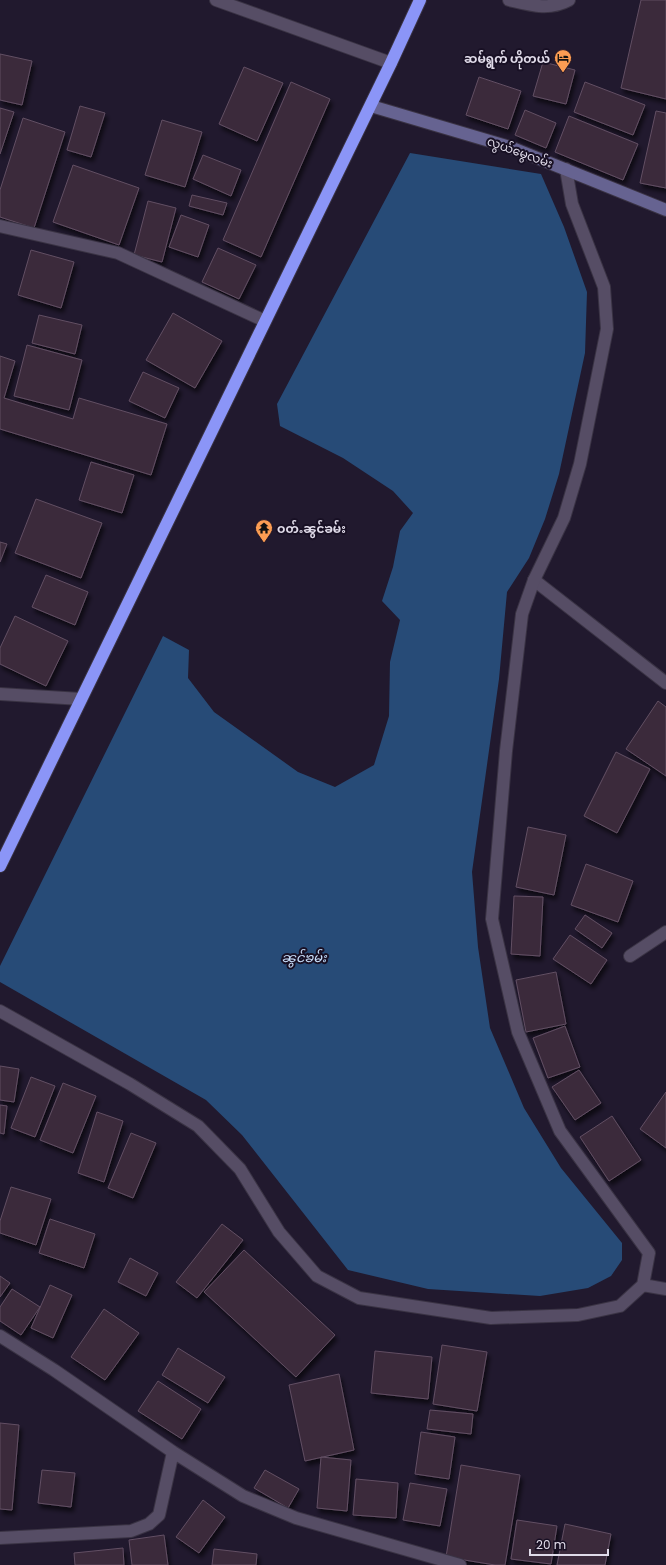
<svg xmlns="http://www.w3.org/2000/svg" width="666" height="1565" viewBox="0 0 666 1565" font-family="Poppins,'Noto Sans Myanmar',sans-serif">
<defs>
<filter id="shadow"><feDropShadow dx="2.5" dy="4.5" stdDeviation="2" flood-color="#0009"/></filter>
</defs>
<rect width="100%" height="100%" fill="#21192e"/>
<path fill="#274b77" d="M410,153l131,21 23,53 23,65 -2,61 -26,121 -14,45 -16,39 -22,34 -8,87 -27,193 6,75 12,81 34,80 37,60 61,75v17l-11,16 -23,12 -48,8 -112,-7 -80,-19 -106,-135 -36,-35 -206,-118v-16l163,-330 26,14 -1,28 26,34 84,60 37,15 39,-22 15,-49 1,-54 10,-42 -18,-19 11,-34 7,-36 13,-18 -20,-22 -50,-33 -63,-32 -3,-22z"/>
<path fill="#3a293b" stroke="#624f63" filter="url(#shadow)" d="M641,0h25v99l-45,-11z
M0,54l32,7 -10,44 -22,-5z
M543,62l32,8 -9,34 -33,-8z
M244,67l39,16 -26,58 -38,-17z
M479,77l42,14 -13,38 -42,-14z
M291,82l39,17 -69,158 -38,-17z
M585,82l60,23 -12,30 -59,-23z
M80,106l25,7 -14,44 -24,-7z
M0,108l14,4 -14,42z
M525,110l31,13 -10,25 -31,-13z
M656,111l10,2v75l-26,-5z
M569,116l69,28 -15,36 -68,-28z
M23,118l42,14 -31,96 -34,-11v-27z
M162,120l40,12 -17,55 -40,-12z
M203,155l38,15 -10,26 -38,-17z
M73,165l66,23 -20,57 -66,-23z
M192,195l35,8 -4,12 -34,-9z
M148,201l28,7 -14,54 -28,-7z
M181,215l28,10 -11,32 -29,-10z
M218,248l38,17 -17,34 -37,-17z
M31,250l43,12 -13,46 -43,-13z
M173,313l49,28 -27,47 -49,-28z
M39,315l43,10 -7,29 -43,-11z
M27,345l55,15 -13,50 -55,-14z
M0,356l15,5 -11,37 69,21 6,-21 88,26 -16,51 -151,-46z
M143,372l36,16 -14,30 -36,-17z
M91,462l43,13 -12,38 -43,-13z
M36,499l66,24 -21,55 -66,-25z
M0,542l7,2 -7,18z
M46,575l42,17 -13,33 -43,-18z
M15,616l53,25 -22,45 -46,-22v-16z
M658,701l8,6v69l-40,-27z
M616,752l34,17 -33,64 -33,-17z
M528,827l38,8 -12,60 -38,-8z
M586,864l47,17 -15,41 -47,-17z
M514,896l29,1 -3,59 -29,-2z
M585,915l27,18 -10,15 -27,-19z
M570,935l37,25 -16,24 -38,-25z
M556,972l10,52 -40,8 -10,-52z
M565,1026l15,41 -32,11 -15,-40z
M0,1066l19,3 -5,33 -14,-2z
M579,1070l22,33 -26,17 -23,-33z
M31,1077l24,9 -20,51 -24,-9z
M63,1083l33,13 -23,57 -33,-13z
M666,1092v56l-26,-19z
M0,1105l7,1 -3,28 -4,-1z
M97,1112l26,9 -19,61 -26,-9z
M612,1116l29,44 -32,21 -29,-44z
M131,1133l25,10 -23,55 -25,-10z
M11,1187l40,12 -15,46 -36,-12v-12z
M50,1219l45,15 -11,34 -45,-15z
M222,1224l21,16 -46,58 -21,-16z
M244,1250l91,85 -39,42 -92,-85z
M130,1258l28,15 -12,23 -28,-14z
M0,1276l10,7 -10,14z
M50,1285l22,10 -19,43 -22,-10z
M12,1289l28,18 -19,28 -21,-14v-14z
M104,1309l35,24 -34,47 -34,-23z
M442,1345l45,7 -10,59 -44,-7z
M178,1348l47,29 -17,26 -46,-28z
M375,1351l57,6 -4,42 -57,-6z
M339,1374l15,76 -49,11 -16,-76z
M158,1381l43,28 -19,30 -44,-28z
M430,1410l43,4 -2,20 -44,-5z
M0,1423l19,2 -7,85 -12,-1z
M421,1432l34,5 -6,42 -34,-5z
M321,1457l30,3 -4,51 -30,-3z
M461,1465l59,10 -15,90h-10l-49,-8z
M42,1470l33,3 -4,34 -33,-4z
M265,1470l34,19 -11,19 -34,-20z
M356,1479l42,4 -2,35 -43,-3z
M410,1483l37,6 -7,37 -37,-6z
M203,1500l22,17 -26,36 -23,-16z
M517,1520l40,6 -6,38 -40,-5z
M565,1524l46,10 -6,31h-48z
M164,1535l4,30h-36l-3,-25z
M123,1548l1,17h-49l-1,-12z
M214,1549l43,5 -1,11h-44z"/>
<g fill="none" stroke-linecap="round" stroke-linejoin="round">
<g stroke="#3a3344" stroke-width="14">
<path id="lane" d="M509,0c21,5 40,11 60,0
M534,580l132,103"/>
</g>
<g stroke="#3a3344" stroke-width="14">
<path id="street" d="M216,0l175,63
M0,226l118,27 147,68
M0,694l81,5
M630,956l36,-24
M0,1011l130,73 68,42 42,43 39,63 38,44 42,22 132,20 87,-3 42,-9 23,-21 6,-32 -89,-122 -42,-99 -26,-113 14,-168 16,-137 12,-34 30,-62 16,-54 27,-135 -3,-42 -32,-83 -6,-35
M643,1285l23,4
M0,1336l54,34 119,82 70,44 53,22 164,47
M0,1538l131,-7 18,-7 10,-9 14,-63"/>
</g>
<g stroke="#3a3344" stroke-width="14">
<path id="secondary" d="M371,106l139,41 156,63"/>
</g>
<g stroke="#3a3344" stroke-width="14">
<path id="highway" d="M0,866l391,-803 29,-63"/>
</g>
<use href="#lane" stroke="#564d65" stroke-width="12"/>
<use href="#street" stroke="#564d65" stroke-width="12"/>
<use href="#secondary" stroke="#666391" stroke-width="12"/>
<use href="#highway" stroke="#8b95f7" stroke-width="12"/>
</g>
<defs>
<g id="hotel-pin" transform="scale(0.9)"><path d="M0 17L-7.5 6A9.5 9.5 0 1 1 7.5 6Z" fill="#fc9d53" stroke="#181024"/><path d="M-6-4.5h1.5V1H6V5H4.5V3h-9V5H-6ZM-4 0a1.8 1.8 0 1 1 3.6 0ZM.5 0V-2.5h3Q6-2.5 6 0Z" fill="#111"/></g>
<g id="temple-pin" transform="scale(0.9)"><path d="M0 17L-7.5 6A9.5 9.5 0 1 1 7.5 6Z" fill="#fc9d53" stroke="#181024"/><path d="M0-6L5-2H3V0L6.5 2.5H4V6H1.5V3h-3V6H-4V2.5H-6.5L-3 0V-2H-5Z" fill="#111"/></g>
</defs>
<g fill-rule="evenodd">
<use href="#hotel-pin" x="563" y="58"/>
<use href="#temple-pin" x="264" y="528"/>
</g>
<g text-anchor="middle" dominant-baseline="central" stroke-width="4" stroke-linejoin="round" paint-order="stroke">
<g font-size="12" font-weight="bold" fill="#e0dbe9" stroke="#181024" text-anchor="end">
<text x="550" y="58">ဆမ်ရွက် ဟိုတယ်</text>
<text x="277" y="528" text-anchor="start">ဝတ်ႉၼွင်ၶမ်း</text>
</g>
<g font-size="12" fill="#e0dbe9" stroke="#181024">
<text transform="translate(520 152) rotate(20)">လွယ်မွေလမ်း</text>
</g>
<g font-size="13" font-style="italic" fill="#cbe1fe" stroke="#181024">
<text x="304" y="957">ၼွင်ၶမ်း</text>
</g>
</g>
<path d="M530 1549v6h78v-6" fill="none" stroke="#e0dbe9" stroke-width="2"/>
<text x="536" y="1549" font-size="12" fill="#e0dbe9" stroke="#181024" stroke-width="3" paint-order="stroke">20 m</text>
</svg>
